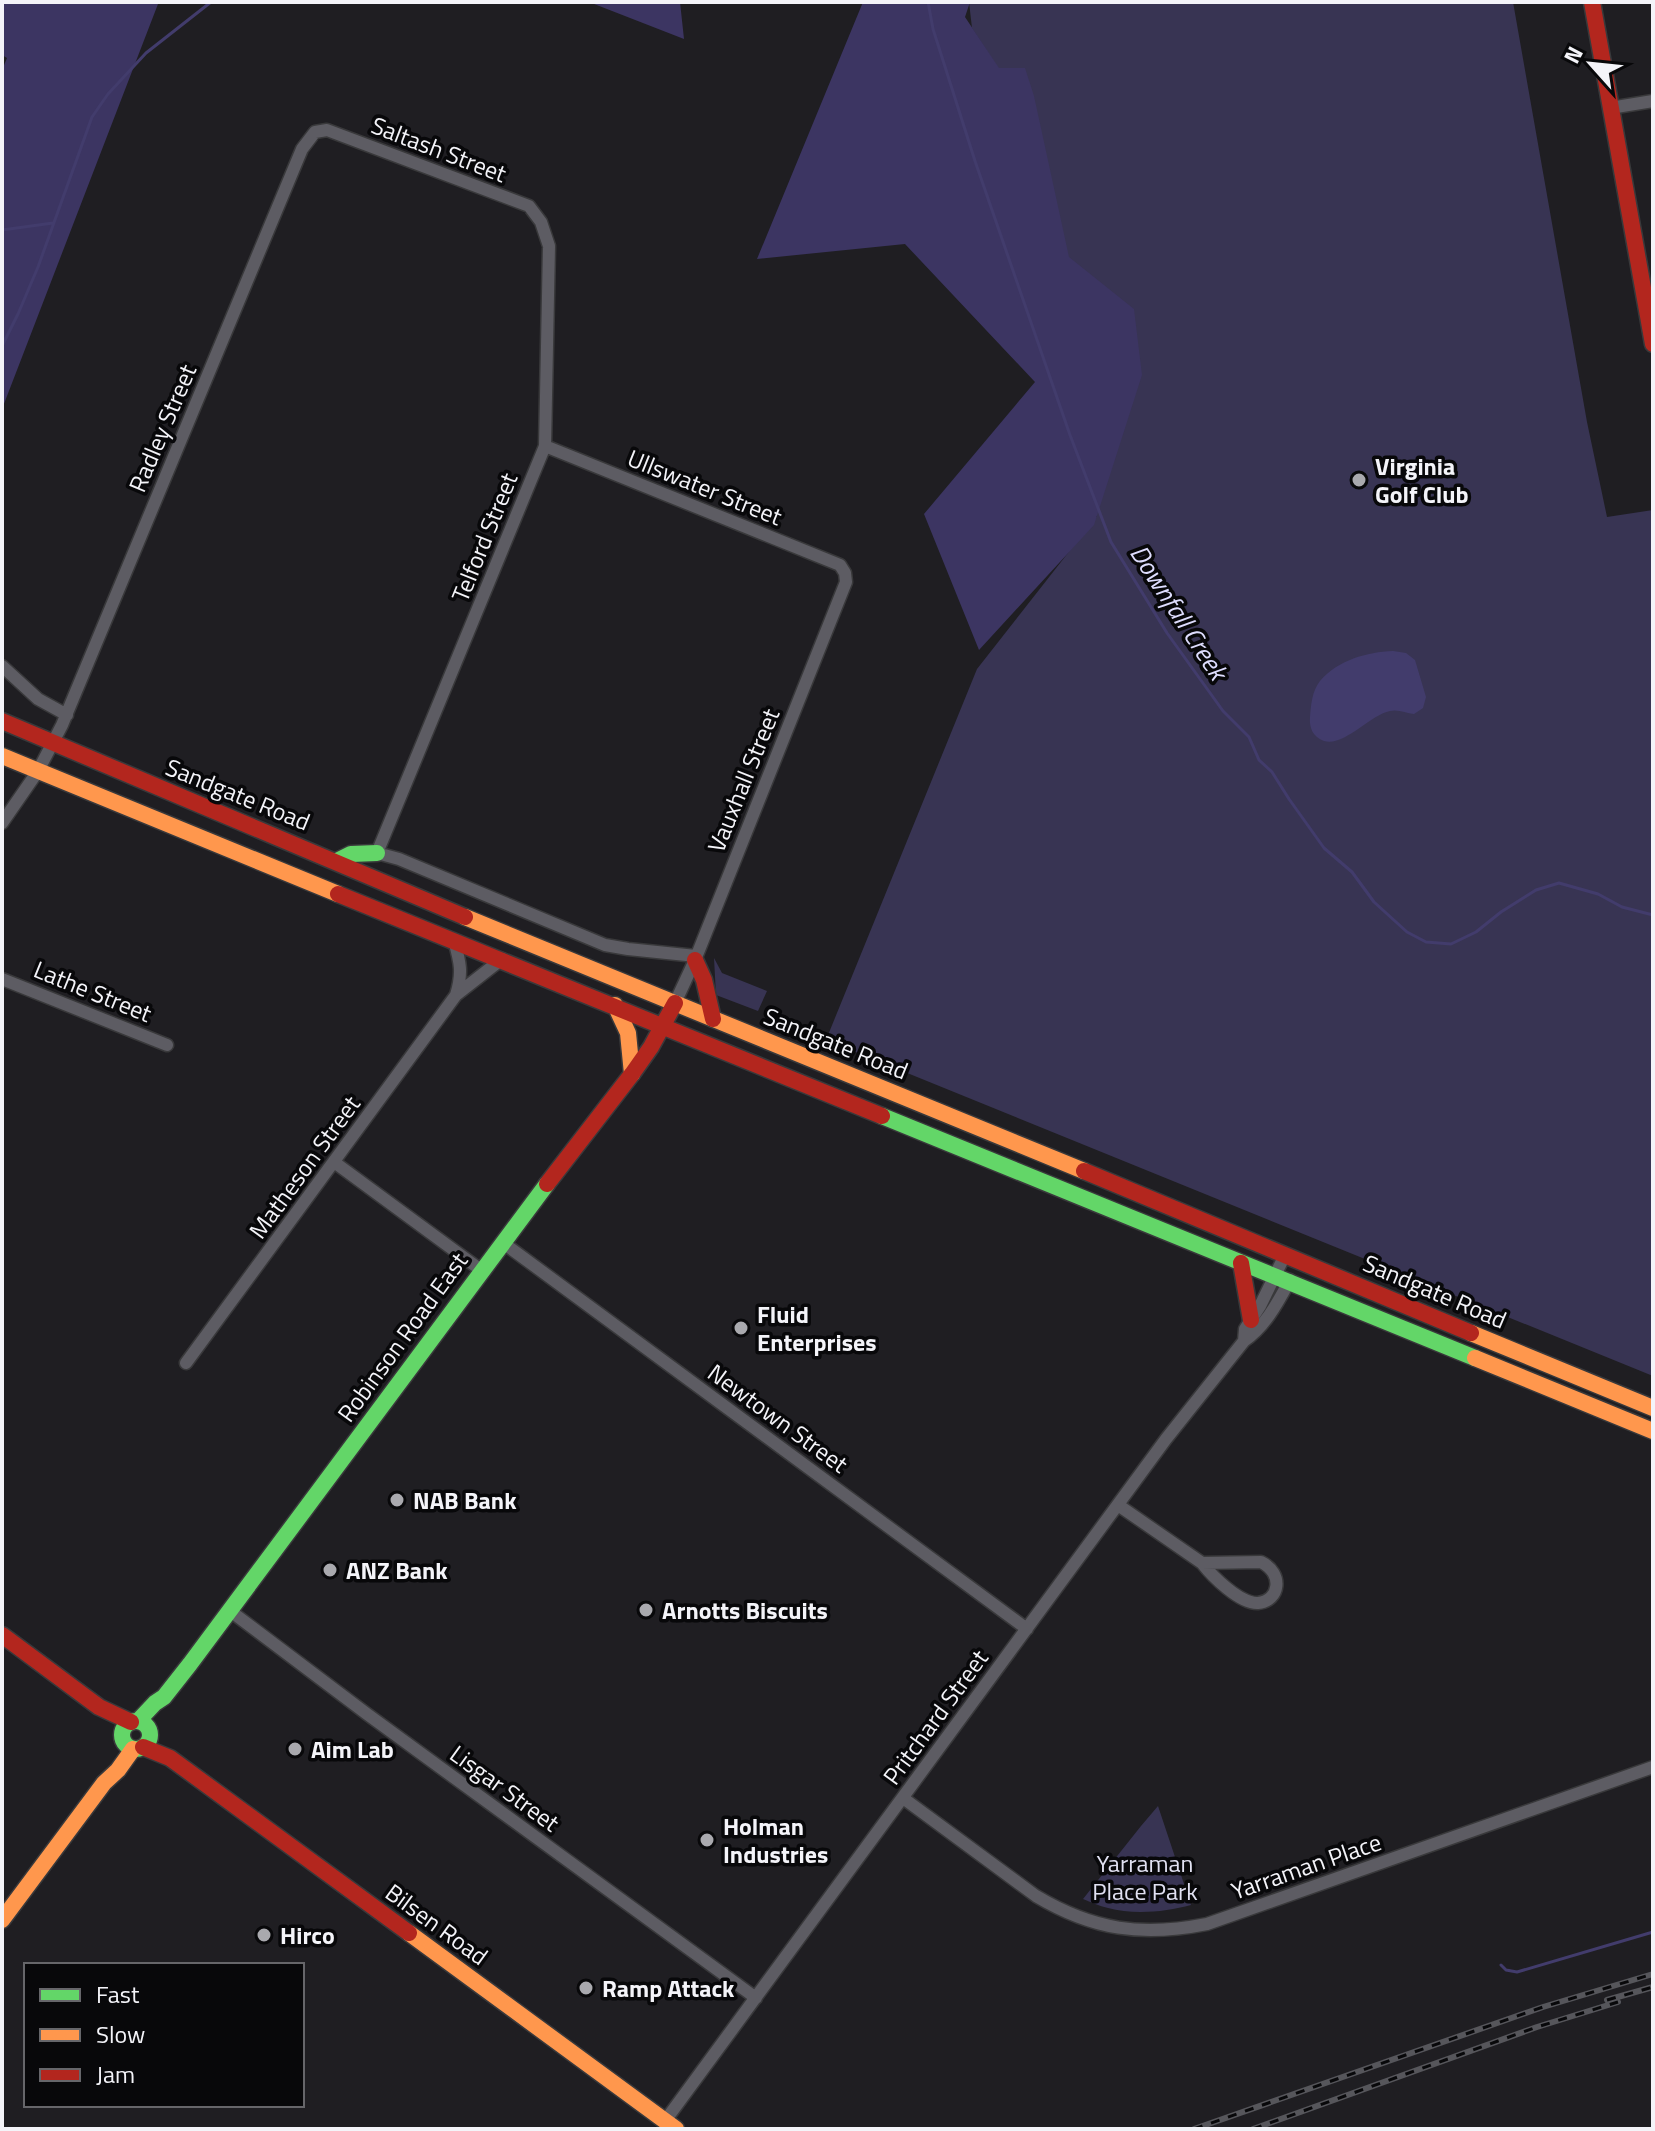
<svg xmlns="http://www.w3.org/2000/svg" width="1655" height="2131" viewBox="0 0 1655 2131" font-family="'Titillium Web',sans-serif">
<rect width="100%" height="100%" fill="#1f1e22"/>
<path fill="#383453" d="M969,2h544l74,420 20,95 46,-7v866l-827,-336 151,-371 120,-153 -61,-260 -3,-135 -61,-93z
M714,958l8,15 45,18 -9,20 -42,-16z
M1158,1806l33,99c-25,7 -58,10 -83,3 -9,-2 -17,-6 -25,-9l58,-73z"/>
<path fill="#3c3562" d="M2,2h156v2l-156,405v-339l5,-12 -5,-3z
M589,2h91l4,37z
M863,2h107l-5,15 34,51h26l9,28 35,161 65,52 8,66 -48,150 -115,125 -55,-136 111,-132 -130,-138 -148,15z"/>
<path fill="#423c6c" d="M1393,651l13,2 9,7 11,37 -3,11 -9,6c-8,-1 -16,-5 -24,-3 -20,4 -46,36 -66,30 -11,-4 -15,-13 -14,-24 1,-12 2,-26 10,-36 18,-21 47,-29 73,-30z"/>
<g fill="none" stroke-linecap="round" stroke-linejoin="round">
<path stroke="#423c6c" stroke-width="3" d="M928,2l5,27 42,132 95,274 41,107 56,91 56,78 26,26 10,23 13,12 17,27 35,49 28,24 22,30 33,30 19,10 25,2 25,-12 25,-20 35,-22 23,-7 39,11 24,13 31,8
M2,230l51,-7
M2,346l16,-32 20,-47 54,-150 16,-23 38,-41 65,-51
M1501,1965l5,5 11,2 136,-40"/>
<g stroke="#39393b" stroke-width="15">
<path id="street" d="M1610,108l43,-7
M545,446l295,119 5,8 1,9 -151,378 -20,43
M2,666l36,33 29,16
M2,823l36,-52 24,-46 240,-576 13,-17 12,-2 202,76 12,16 8,24 -4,200 -168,407 22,6 206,86 23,4 68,7
M454,940c6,22 9,32 2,55
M2,979l165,66
M334,1162l147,108
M502,1242l525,387
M1244,1341l1,-12 15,-23 25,-51
M186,1363l270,-368 46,-36
M1118,1505l84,58c10,13 38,41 56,40 22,-2 26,-30 3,-41l-59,1
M229,1610l138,104 389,284
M903,1798l133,98c57,34 106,41 171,28l446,-157
M665,2121l501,-682 78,-98c21,-14 34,-39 46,-61"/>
</g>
<g stroke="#39393b" stroke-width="19">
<path id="fast" d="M337,861l14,-7 26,-1
M882,1116l593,242
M138,1721l17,-18 9,-6 26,-33 357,-480
M122 1735a14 14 0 1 1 28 0a14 14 0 1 1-28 0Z"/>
</g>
<g stroke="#39393b" stroke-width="19">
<path id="slow" d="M2,756l336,138
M465,917l619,254
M615,1005l13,28 4,41
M1471,1333l182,75
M1475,1358l178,73
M2,1920l102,-137 14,-13 15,-21
M409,1933l267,196"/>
</g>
<g stroke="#39393b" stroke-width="19">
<path id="jam" d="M1592,2l61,342
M2,721l463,196
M338,894l544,222
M695,960l9,20 9,39
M1084,1171l387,162
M547,1184l85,-110 19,-27 24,-44
M1241,1263l10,57
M2,1635l97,72 32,15
M143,1747l27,11 239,175"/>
</g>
<use href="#street" stroke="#5d5c63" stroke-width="12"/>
<use href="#fast" stroke="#63d668" stroke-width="16"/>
<use href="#slow" stroke="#ff974d" stroke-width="16"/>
<use href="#jam" stroke="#b3261e" stroke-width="16"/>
<g stroke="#56565b" stroke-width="6">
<path id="rail" d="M1607,2000l46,-13
M1194,2129l349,-122 110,-33
M1253,2129l284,-102 81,-25"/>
</g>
<use href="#rail" stroke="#08080a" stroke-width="3" stroke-dasharray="9" stroke-linecap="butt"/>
</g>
<g fill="#a9a9ae" stroke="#08080a" stroke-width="3">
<circle cx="1359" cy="480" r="8"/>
<circle cx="741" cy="1328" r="8"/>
<circle cx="397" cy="1500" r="8"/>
<circle cx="330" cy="1570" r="8"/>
<circle cx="646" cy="1610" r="8"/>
<circle cx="295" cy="1749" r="8"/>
<circle cx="707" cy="1840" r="8"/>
<circle cx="264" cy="1935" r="8"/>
<circle cx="586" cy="1988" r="8"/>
</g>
<g text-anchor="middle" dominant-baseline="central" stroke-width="7" stroke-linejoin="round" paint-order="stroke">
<g font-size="24" fill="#f4f4f9" stroke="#08080a">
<text transform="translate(439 149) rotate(21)">Saltash Street</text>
<text transform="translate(162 428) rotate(-67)">Radley Street</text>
<text transform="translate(705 487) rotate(22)">Ullswater Street</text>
<text transform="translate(484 537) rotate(-68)">Telford Street</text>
<text transform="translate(743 780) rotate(-68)">Vauxhall Street</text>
<text transform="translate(238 794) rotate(22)">Sandgate Road</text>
<text transform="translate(93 991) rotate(22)">Lathe Street</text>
<text transform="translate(836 1043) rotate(22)">Sandgate Road</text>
<text transform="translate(304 1167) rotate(-54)">Matheson Street</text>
<text transform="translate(1435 1291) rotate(23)">Sandgate Road</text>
<text transform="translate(402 1337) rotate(-54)">Robinson Road East</text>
<text transform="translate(778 1418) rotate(36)">Newtown Street</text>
<text transform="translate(935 1717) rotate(-54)">Pritchard Street</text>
<text transform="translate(505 1788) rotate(36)">Lisgar Street</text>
<text transform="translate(1306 1866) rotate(-19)">Yarraman Place</text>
<text transform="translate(437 1924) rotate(36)">Bilsen Road</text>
</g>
<g font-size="24" font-weight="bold" fill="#f4f4f9" stroke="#08080a" text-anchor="start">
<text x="1375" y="466">Virginia<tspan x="1375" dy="28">Golf Club</tspan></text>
<text x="757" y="1314">Fluid<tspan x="757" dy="28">Enterprises</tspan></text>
<text x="413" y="1500">NAB Bank</text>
<text x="346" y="1570">ANZ Bank</text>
<text x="662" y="1610">Arnotts Biscuits</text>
<text x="311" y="1749">Aim Lab</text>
<text x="723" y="1826">Holman<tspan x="723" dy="28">Industries</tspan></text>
<text x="280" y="1935">Hirco</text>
<text x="602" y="1988">Ramp Attack</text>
</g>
<g font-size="24" fill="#e1e1f2" stroke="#08080a">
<text x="1145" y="1863">Yarraman<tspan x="1145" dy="28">Place Park</tspan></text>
</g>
<g font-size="26" font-style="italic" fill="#deddfe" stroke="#08080a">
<text transform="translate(1179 612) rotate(57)">Downfall Creek</text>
</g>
</g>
<rect width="1655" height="2131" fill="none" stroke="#f4f4f9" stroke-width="8"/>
<rect x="24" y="1963" width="280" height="144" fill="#08080a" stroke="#66666a" stroke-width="2"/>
<rect x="40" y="1989" width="40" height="12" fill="#63d668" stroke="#66666a" stroke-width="2"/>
<text x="96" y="2003" font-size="24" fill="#f4f4f9">Fast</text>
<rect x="40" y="2029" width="40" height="12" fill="#ff974d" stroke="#66666a" stroke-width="2"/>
<text x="96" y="2043" font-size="24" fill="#f4f4f9">Slow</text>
<rect x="40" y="2069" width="40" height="12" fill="#b3261e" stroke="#66666a" stroke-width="2"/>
<text x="96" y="2083" font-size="24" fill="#f4f4f9">Jam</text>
<g transform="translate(1591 64) rotate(297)" stroke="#08080a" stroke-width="6" paint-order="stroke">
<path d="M0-6L14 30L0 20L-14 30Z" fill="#f4f4f9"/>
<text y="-12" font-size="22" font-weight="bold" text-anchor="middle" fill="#f4f4f9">N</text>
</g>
</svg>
